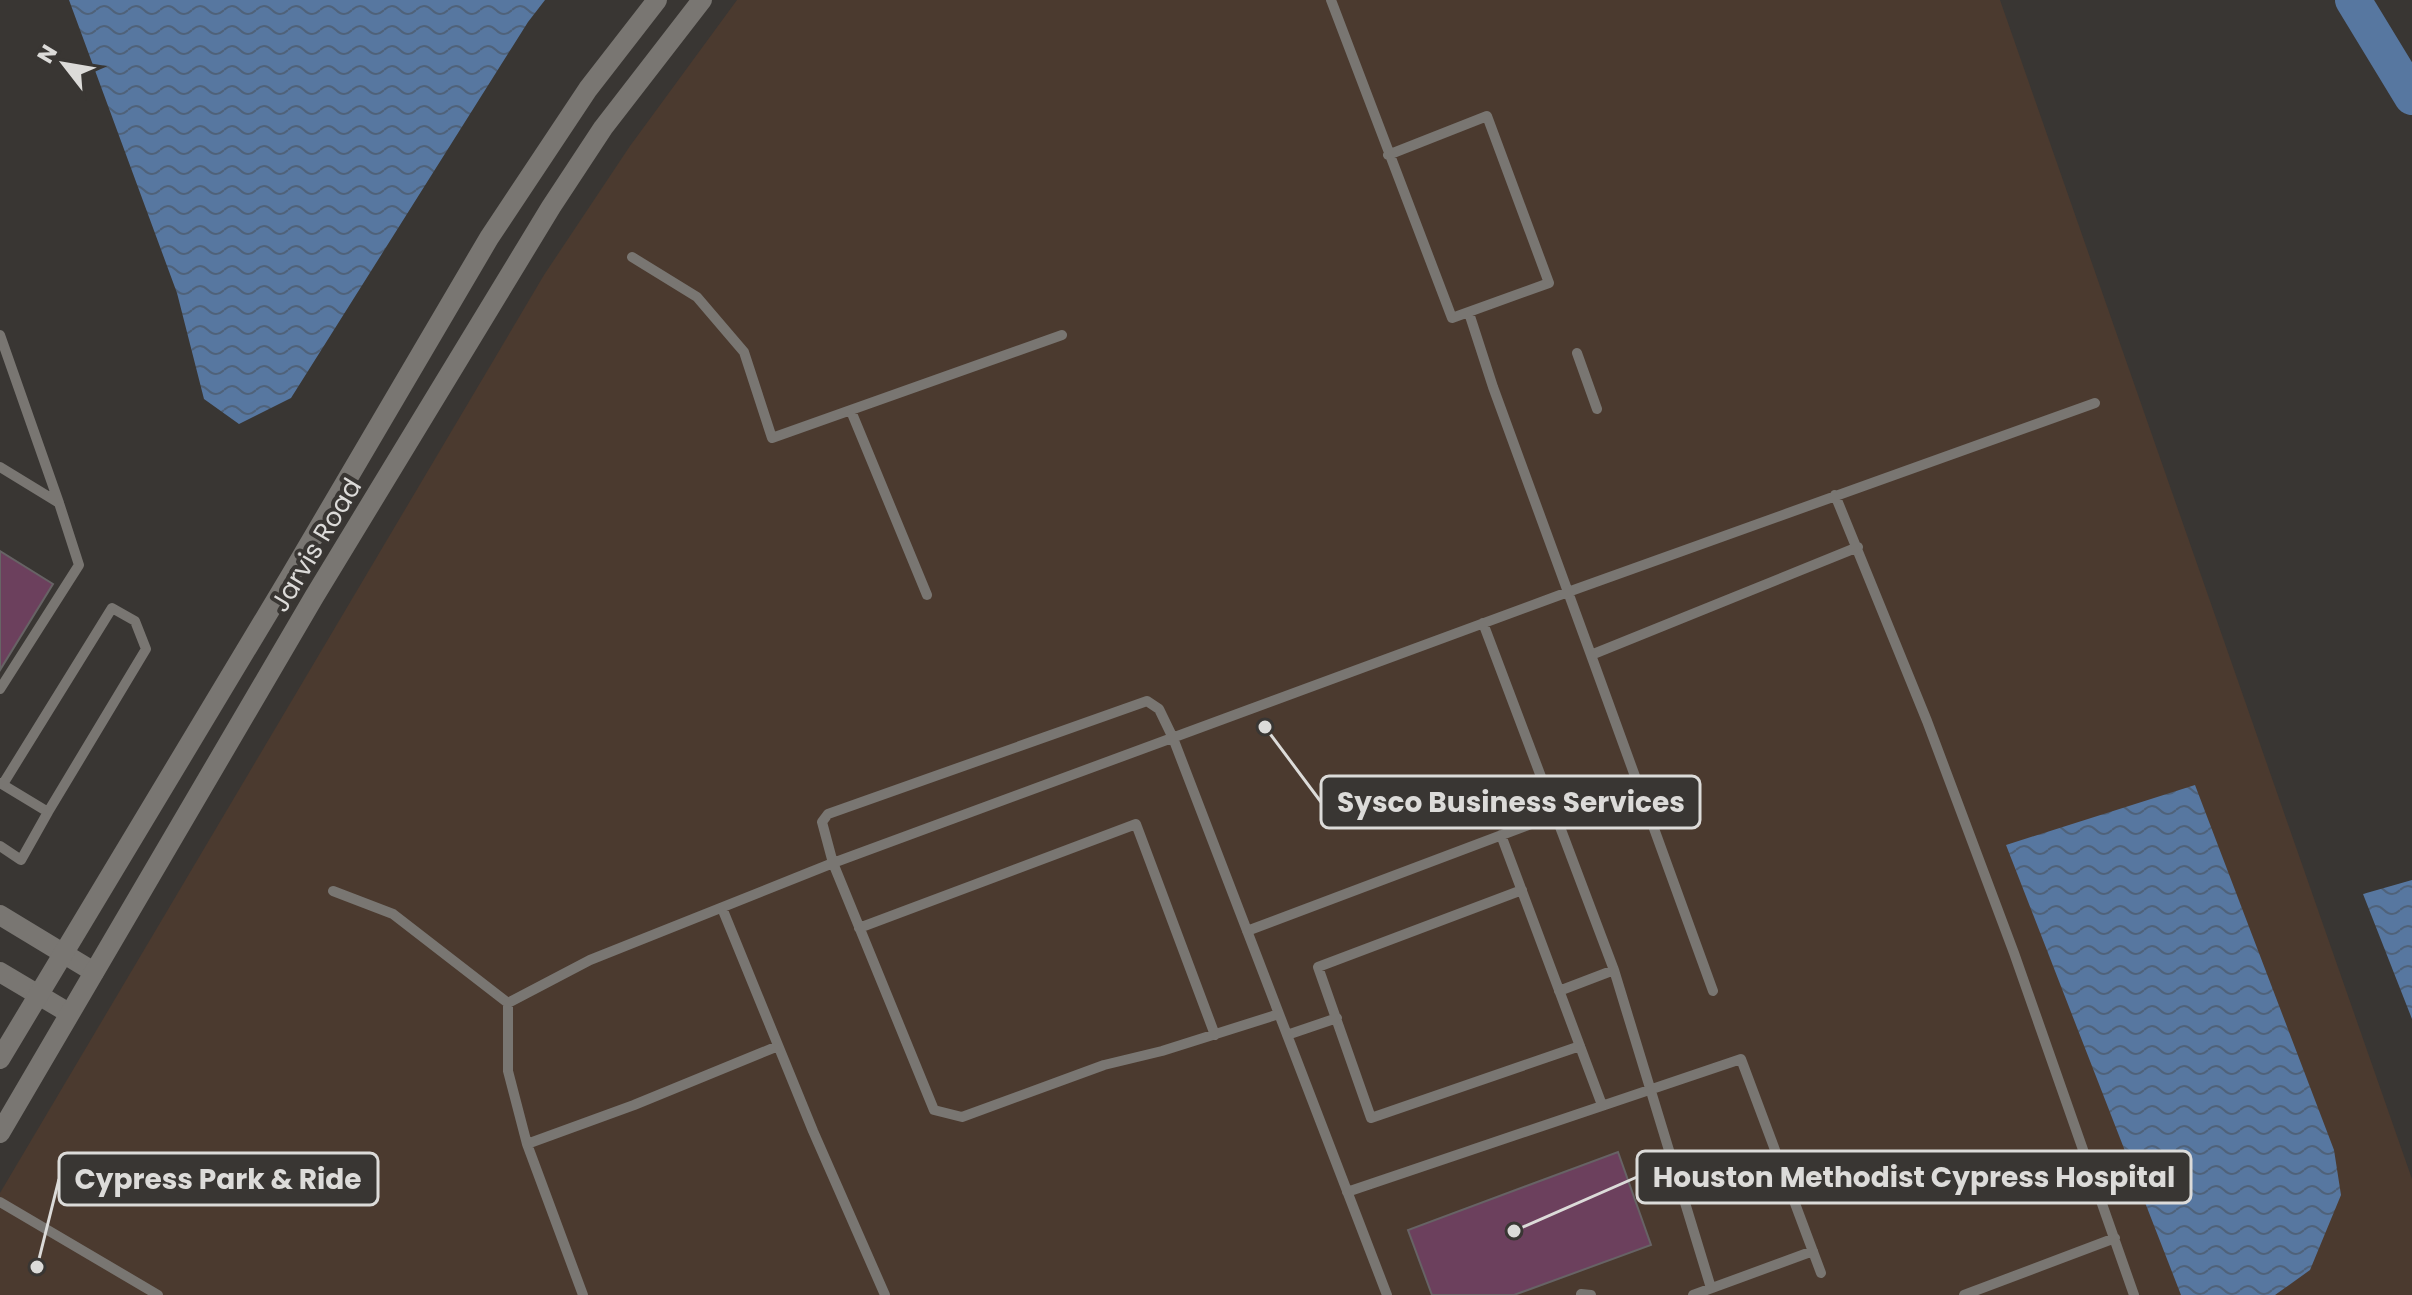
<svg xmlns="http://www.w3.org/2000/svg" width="2412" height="1295" viewBox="0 0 2412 1295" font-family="Poppins,sans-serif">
<defs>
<pattern id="water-waves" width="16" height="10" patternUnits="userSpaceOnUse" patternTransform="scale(2)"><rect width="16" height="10" fill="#5777a0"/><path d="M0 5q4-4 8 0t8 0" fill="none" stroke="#4f627a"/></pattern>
</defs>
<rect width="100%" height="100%" fill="#393633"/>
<path fill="#4b3a2f" d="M737,0h1263l412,1179v116h-2412v-102l544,-918 86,-129z"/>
<path fill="url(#water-waves)" d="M69,0h476l-17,22 -237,376 -52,26 -35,-25 -27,-106z
M2195,785l139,365 7,45 -31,75 -35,25h-94l-175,-450z
M2412,880v139l-49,-125z"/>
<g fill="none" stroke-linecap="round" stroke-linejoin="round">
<path stroke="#5777a0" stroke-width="36" d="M2353,0l59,97"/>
</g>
<path fill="#6c405d" stroke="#676365" stroke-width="2" d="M0,551l53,33 -53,86z
M1618,1152l33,93 -137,50h-82l-24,-65z"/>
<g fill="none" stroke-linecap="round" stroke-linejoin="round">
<path stroke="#797672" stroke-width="10" d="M1331,0l121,318 97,-35 -62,-167 -99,39
M632,257l65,40 47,55 28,86 290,-103
M1469,313l24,74 75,205 527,-189
M0,335l59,168
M1577,353l20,56
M851,411l76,184
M0,467l59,36 20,62 -79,124
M1835,495l92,226 87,232 120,342
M1483,623l131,347 97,318
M1591,655l122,336
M0,783l48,29 -27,48 -21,-14
M3,784l109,-176 23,13 11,28 -98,163
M1501,835l101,270
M1522,890l-204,77 53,151 209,-72
M333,891l60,23 115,89 82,-43 243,-97 101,247 28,7 142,-52 58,-14 117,-37
M722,908l91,223 72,164
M859,928l277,-104 79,211
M1247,931l308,-116 82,-35
M1559,991l55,-21
M508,1003v68l19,73 56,151
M1287,1035l50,-17
M527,1144l107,-39 144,-59
M1347,1192l394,-133 80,214
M0,1202l158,93
M1581,1294l10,1
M1387,1295l-214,-557 -14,-29 -12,-8 -319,113 -6,8 11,41c245,-90 490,-181 735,-271l23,63 267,-108
M1693,1295l120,-44
M1964,1295l151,-57"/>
<path stroke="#797672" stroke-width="20" d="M0,915l94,57
M0,972l69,41"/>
<path stroke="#797672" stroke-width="20" d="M0,1059l291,-484 198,-337 99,-149 69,-89
M0,1133l314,-536 237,-390 52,-79 99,-128"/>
</g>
<g text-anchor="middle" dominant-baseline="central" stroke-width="8" stroke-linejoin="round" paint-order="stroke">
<g font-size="26" fill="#dcdbd9" stroke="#393633">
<text transform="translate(316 545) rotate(-59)">Jarvis Road</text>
</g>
</g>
<path fill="none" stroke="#dcdbd9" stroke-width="3" d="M1265 727L1321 802M1514 1231L1637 1177M37 1267L59 1179"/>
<g fill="#dcdbd9" stroke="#393633" stroke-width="3">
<circle cx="1265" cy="727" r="8"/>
<circle cx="1514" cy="1231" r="8"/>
<circle cx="37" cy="1267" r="8"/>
</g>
<g fill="#393633" stroke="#dcdbd9" stroke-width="3">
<rect x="1321" y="776" width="379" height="52" rx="8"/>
<rect x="1637" y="1151" width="554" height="52" rx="8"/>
<rect x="59" y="1153" width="319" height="52" rx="8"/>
</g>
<g font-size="28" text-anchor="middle" font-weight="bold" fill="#dcdbd9">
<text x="1511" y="812">Sysco Business Services</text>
<text x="1914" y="1187">Houston Methodist Cypress Hospital</text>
<text x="218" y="1189">Cypress Park &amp; Ride</text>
</g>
<g transform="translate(64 64) rotate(301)" stroke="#393633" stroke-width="6" paint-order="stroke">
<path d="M0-6L14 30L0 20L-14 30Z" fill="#dcdbd9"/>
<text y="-12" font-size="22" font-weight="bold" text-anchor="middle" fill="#dcdbd9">N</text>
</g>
</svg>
